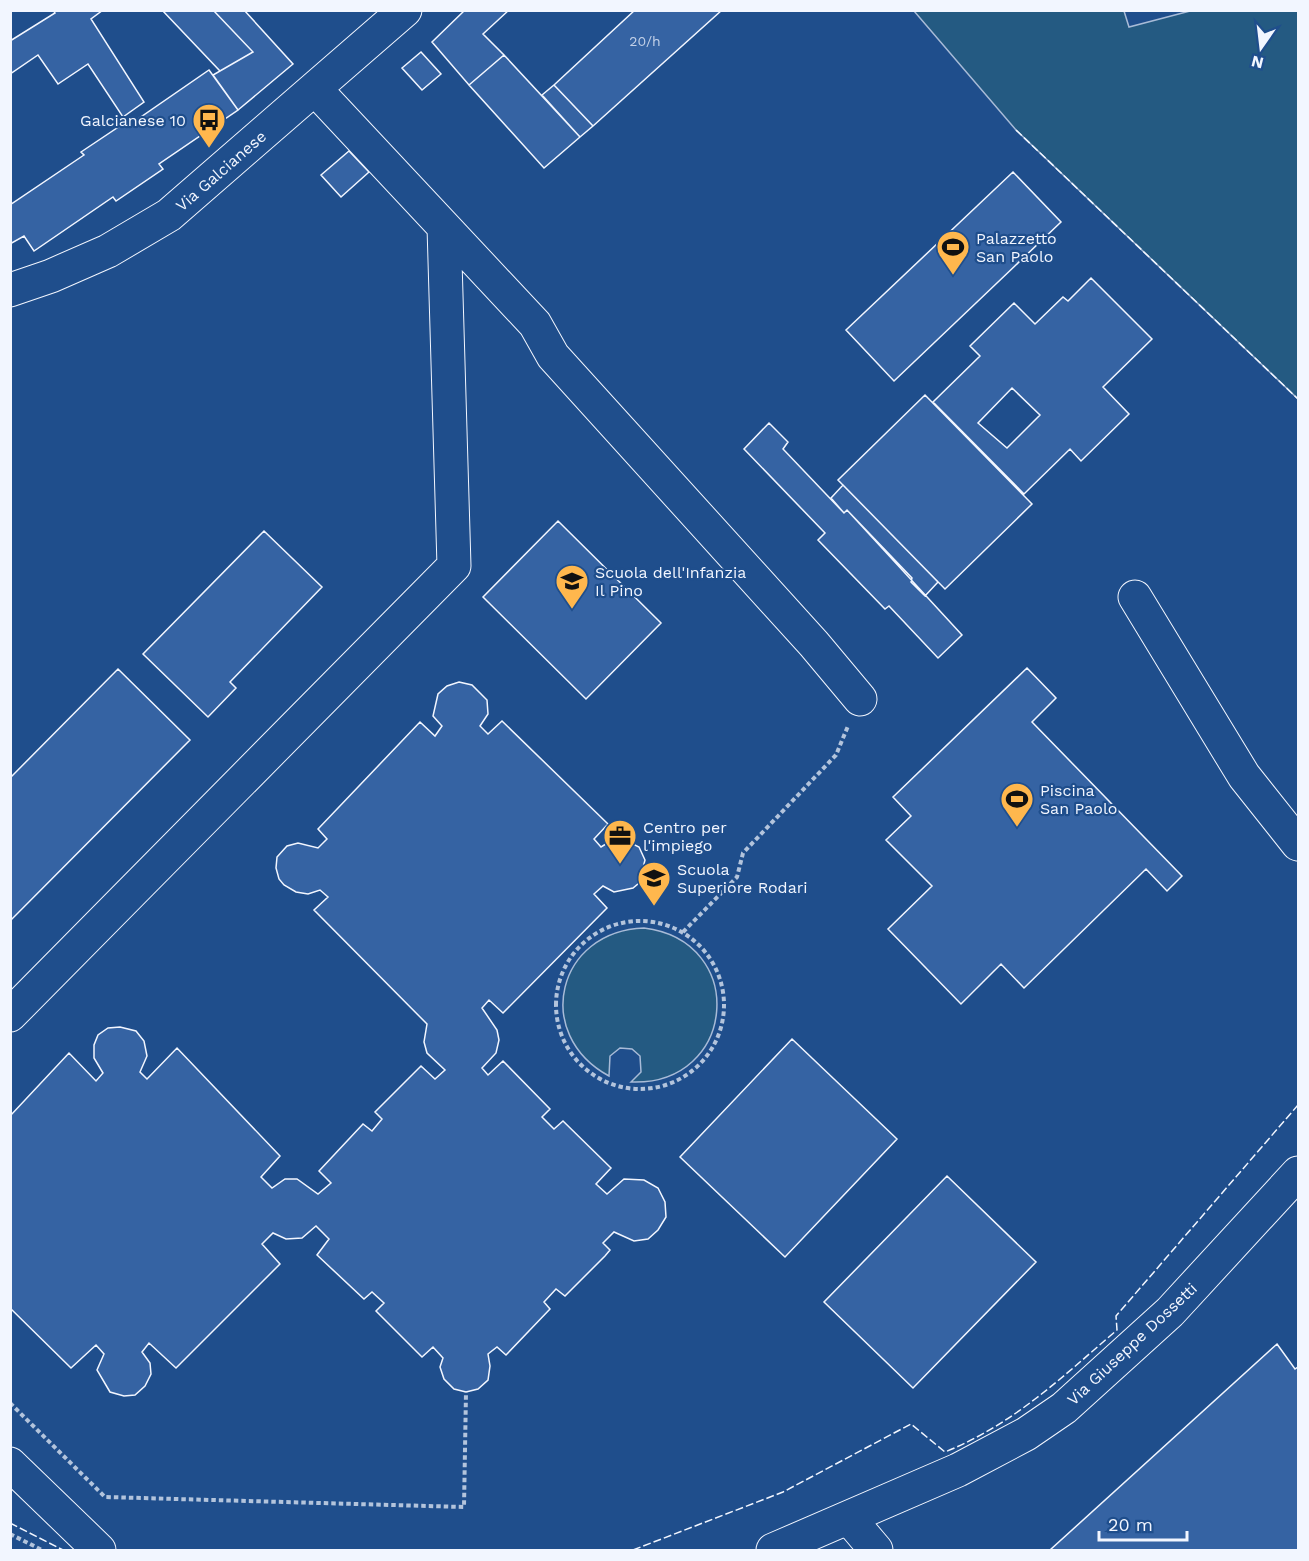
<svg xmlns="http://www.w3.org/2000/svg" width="1309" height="1561" viewBox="0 0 1309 1561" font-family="'Work Sans',sans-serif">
<rect width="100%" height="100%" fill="#1f4e8c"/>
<path fill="#245a82" stroke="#a8bbd7" stroke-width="1.5" d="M914,11h210l5,16 61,-16h108v388l-282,-269z
M644,928c105,13 93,158 -13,154l10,-10 -1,-16 -8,-7 -12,-1 -10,8 -1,20c-77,-42 -52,-145 35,-148z"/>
<path fill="#3563a3" stroke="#f2f6ff" stroke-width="1.5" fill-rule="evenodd" d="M53,10h50l-12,9 53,83 -21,15 -35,-53 -30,20 -20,-29 -28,19v-33l45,-28z
M162,10h51l40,42 -33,19z
M213,10h31l49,54 -55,46 -25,-35 40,-23z
M465,10h44l-26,24 21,21 -35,30 -37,-43z
M635,10h87l-129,116 -39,-41z
M421,52l20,22 -19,16 -20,-22z
M504,55l76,82 -36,31 -75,-83z
M209,70l29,40 -79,54 4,5 -47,32 -3,-4 -79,54 -10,-15 -14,8v-39l74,-50 -3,-3 48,-32 3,3z
M554,85l39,41 -13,11 -38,-42z
M349,151l20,21 -28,25 -20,-22z
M1013,172l48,50 -167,159 -48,-51z
M1091,278l61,61 -49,48 26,27 -48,47 -11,-12 -46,45 -91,-92 47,-46 -10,-10 44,-43 21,21 28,-27 5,4zM1012,388l28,27 -33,33 -29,-25z
M925,395l107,109 -87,85 -107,-109z
M769,423l19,19 -5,7 61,64 3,-3 115,125 -24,23 -49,-52 -4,3 -67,-69 7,-7 -81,-84z
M843,485l95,97 -13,14 -14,-14 1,-4 -65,-68 -3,3 -13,-15z
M558,521l103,102 -75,76 -103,-102z
M264,531l58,56 -92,95 6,6 -28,29 -65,-63z
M1027,668l29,30 -24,24 150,154 -15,15 -21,-22 -122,119 -23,-24 -40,40 -73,-75 44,-43 -46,-46 25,-24 -18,-19z
M118,669l72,71 -180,181v-143z
M459,682l13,3 15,15 1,14 -8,12 8,8 14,-13 106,103 -14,15 7,8 13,-8 7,-1 18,9 6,13 -6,23 -6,5 -19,4 -11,-6 -9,8 13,14 -104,105 -14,-13 -7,8 15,22 2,10 -3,13 -14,15 6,7 15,-14 47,48 -8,8 12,12 9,-8 48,47 -15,16 11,10 17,-15 20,1 14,8 7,14 1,15 -8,13 -10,9 -14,2 -20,-9 -11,11 7,7 -5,6 -40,40 -9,-7 -12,13 6,7 -44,46 -9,-8 -9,7 2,12 -2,14 -10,9 -12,3 -12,-3 -10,-10 -4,-12 3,-9 -10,-11 -11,10 -46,-46 8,-8 -12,-11 -8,7 -47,-44 12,-16 -13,-13 -14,12 -16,1 -13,-6 -11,11 18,20 -104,104 -27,-25 -7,9 8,11 1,11 -6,12 -10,9 -11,1 -14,-4 -13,-22 7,-16 -8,-9 -25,23 -61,-60v-192l59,-63 27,28 7,-8 -9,-15v-13l4,-10 10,-7 12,-1 16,4 8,10 3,15 -7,16 7,7 30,-31 103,108 -19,21 11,11 13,-9h12l21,15 13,-11 -12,-12 44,-47 9,7 10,-12 -7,-7 46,-46 14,13 10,-9 -18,-17 -3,-11 3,-18 -113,-114 14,-13 -8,-7 -12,4 -12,-2 -12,-7 -5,-6 -3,-11 1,-11 10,-11 11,-3 20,5 9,-9 -9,-10 102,-107 15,14 7,-10 -9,-10 5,-22 9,-8z
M792,1039l105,100 -112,118 -105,-100z
M947,1176l89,86 -123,126 -89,-86z
M1277,1344l18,25 3,-2v183h-248z"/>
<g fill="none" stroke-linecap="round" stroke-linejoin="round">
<g stroke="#f2f6ff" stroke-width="35">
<path id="minor" d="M316,90l219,234 18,32 261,288 46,55
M10,290l41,-14 57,-25 61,-36 236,-205
M1135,597l109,179 54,68
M10,1015l444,-449 -10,-339
M10,1464l89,86
M849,1518l27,32
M773,1550l185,-80 68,-36 38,-26 106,-96 128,-139"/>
</g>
<path stroke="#b3c4dc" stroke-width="4" stroke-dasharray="4.5 3" stroke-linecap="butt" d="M556 1005a84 84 0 1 1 168 0a84 84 0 1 1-168 0Z
M683,932l54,-55 6,-24 93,-98 12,-29
M10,1403l95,94 359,10 2,-115
M10,1534l32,16"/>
<use href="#minor" stroke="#1f4e8c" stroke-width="33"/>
<path stroke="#f2f6ff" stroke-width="1.5" stroke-dasharray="8 3" stroke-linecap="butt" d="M1016,130l282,269
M10,1523l53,27
M633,1550l150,-58 128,-68 34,28c69,-28 117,-75 172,-122l-1,-14 182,-211"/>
</g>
<defs>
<g id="bus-pin" transform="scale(1.725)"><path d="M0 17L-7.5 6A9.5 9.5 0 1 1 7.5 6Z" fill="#ffb74d" stroke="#1f4e8c"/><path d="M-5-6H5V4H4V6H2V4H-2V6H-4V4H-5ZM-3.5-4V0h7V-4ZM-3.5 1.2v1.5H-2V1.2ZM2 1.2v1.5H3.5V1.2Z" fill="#111"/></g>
<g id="stadium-pin" transform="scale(1.725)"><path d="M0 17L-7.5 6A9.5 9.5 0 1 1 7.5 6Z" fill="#ffb74d" stroke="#1f4e8c"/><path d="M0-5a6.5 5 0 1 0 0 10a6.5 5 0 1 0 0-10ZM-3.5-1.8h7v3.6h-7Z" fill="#111"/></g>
<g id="school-pin" transform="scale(1.725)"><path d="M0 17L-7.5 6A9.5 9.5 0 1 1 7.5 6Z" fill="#ffb74d" stroke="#1f4e8c"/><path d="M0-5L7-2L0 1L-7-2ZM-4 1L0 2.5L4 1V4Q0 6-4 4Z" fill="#111"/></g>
<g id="office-pin" transform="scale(1.725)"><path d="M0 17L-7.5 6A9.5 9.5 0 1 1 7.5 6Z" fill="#ffb74d" stroke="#1f4e8c"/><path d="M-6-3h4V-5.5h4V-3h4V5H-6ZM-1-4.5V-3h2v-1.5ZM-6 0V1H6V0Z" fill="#111"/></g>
</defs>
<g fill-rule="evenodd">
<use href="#bus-pin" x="209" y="120"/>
<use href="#stadium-pin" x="953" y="247"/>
<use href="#school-pin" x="572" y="581"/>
<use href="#stadium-pin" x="1017" y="799"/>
<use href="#office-pin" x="620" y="836"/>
<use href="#school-pin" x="654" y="878"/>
</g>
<g text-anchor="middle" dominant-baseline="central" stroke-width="4.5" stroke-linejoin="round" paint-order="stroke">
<g font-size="14" fill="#c3d1e8">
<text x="645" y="41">20/h</text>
</g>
<g font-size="16" fill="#f2f6ff" stroke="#1f4e8c" text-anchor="start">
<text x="186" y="120" text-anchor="end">Galcianese 10</text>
<text x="976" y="238">Palazzetto<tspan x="976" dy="18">San Paolo</tspan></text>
<text x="595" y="572">Scuola dell'Infanzia<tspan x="595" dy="18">Il Pino</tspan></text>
<text x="1040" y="790">Piscina<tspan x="1040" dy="18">San Paolo</tspan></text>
<text x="643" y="827">Centro per<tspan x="643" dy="18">l'impiego</tspan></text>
<text x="677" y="869">Scuola<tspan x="677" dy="18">Superiore Rodari</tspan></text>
</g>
<g font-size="16" fill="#f2f6ff" stroke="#1f4e8c">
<text transform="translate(221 171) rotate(-41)">Via Galcianese</text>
<text transform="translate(1132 1344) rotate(-43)">Via Giuseppe Dossetti</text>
</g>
</g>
<rect width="1309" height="1561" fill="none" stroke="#f2f6ff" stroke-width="24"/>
<g transform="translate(1261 48) rotate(194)" stroke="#1f4e8c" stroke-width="4.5" paint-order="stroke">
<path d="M0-4.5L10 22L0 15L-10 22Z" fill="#f2f6ff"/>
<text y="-9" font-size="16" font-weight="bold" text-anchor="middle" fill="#f2f6ff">N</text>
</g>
<path d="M1099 1531v9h88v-9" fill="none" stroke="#f2f6ff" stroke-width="3"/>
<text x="1108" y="1531" font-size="18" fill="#f2f6ff" stroke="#1f4e8c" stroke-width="4.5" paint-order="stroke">20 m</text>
</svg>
